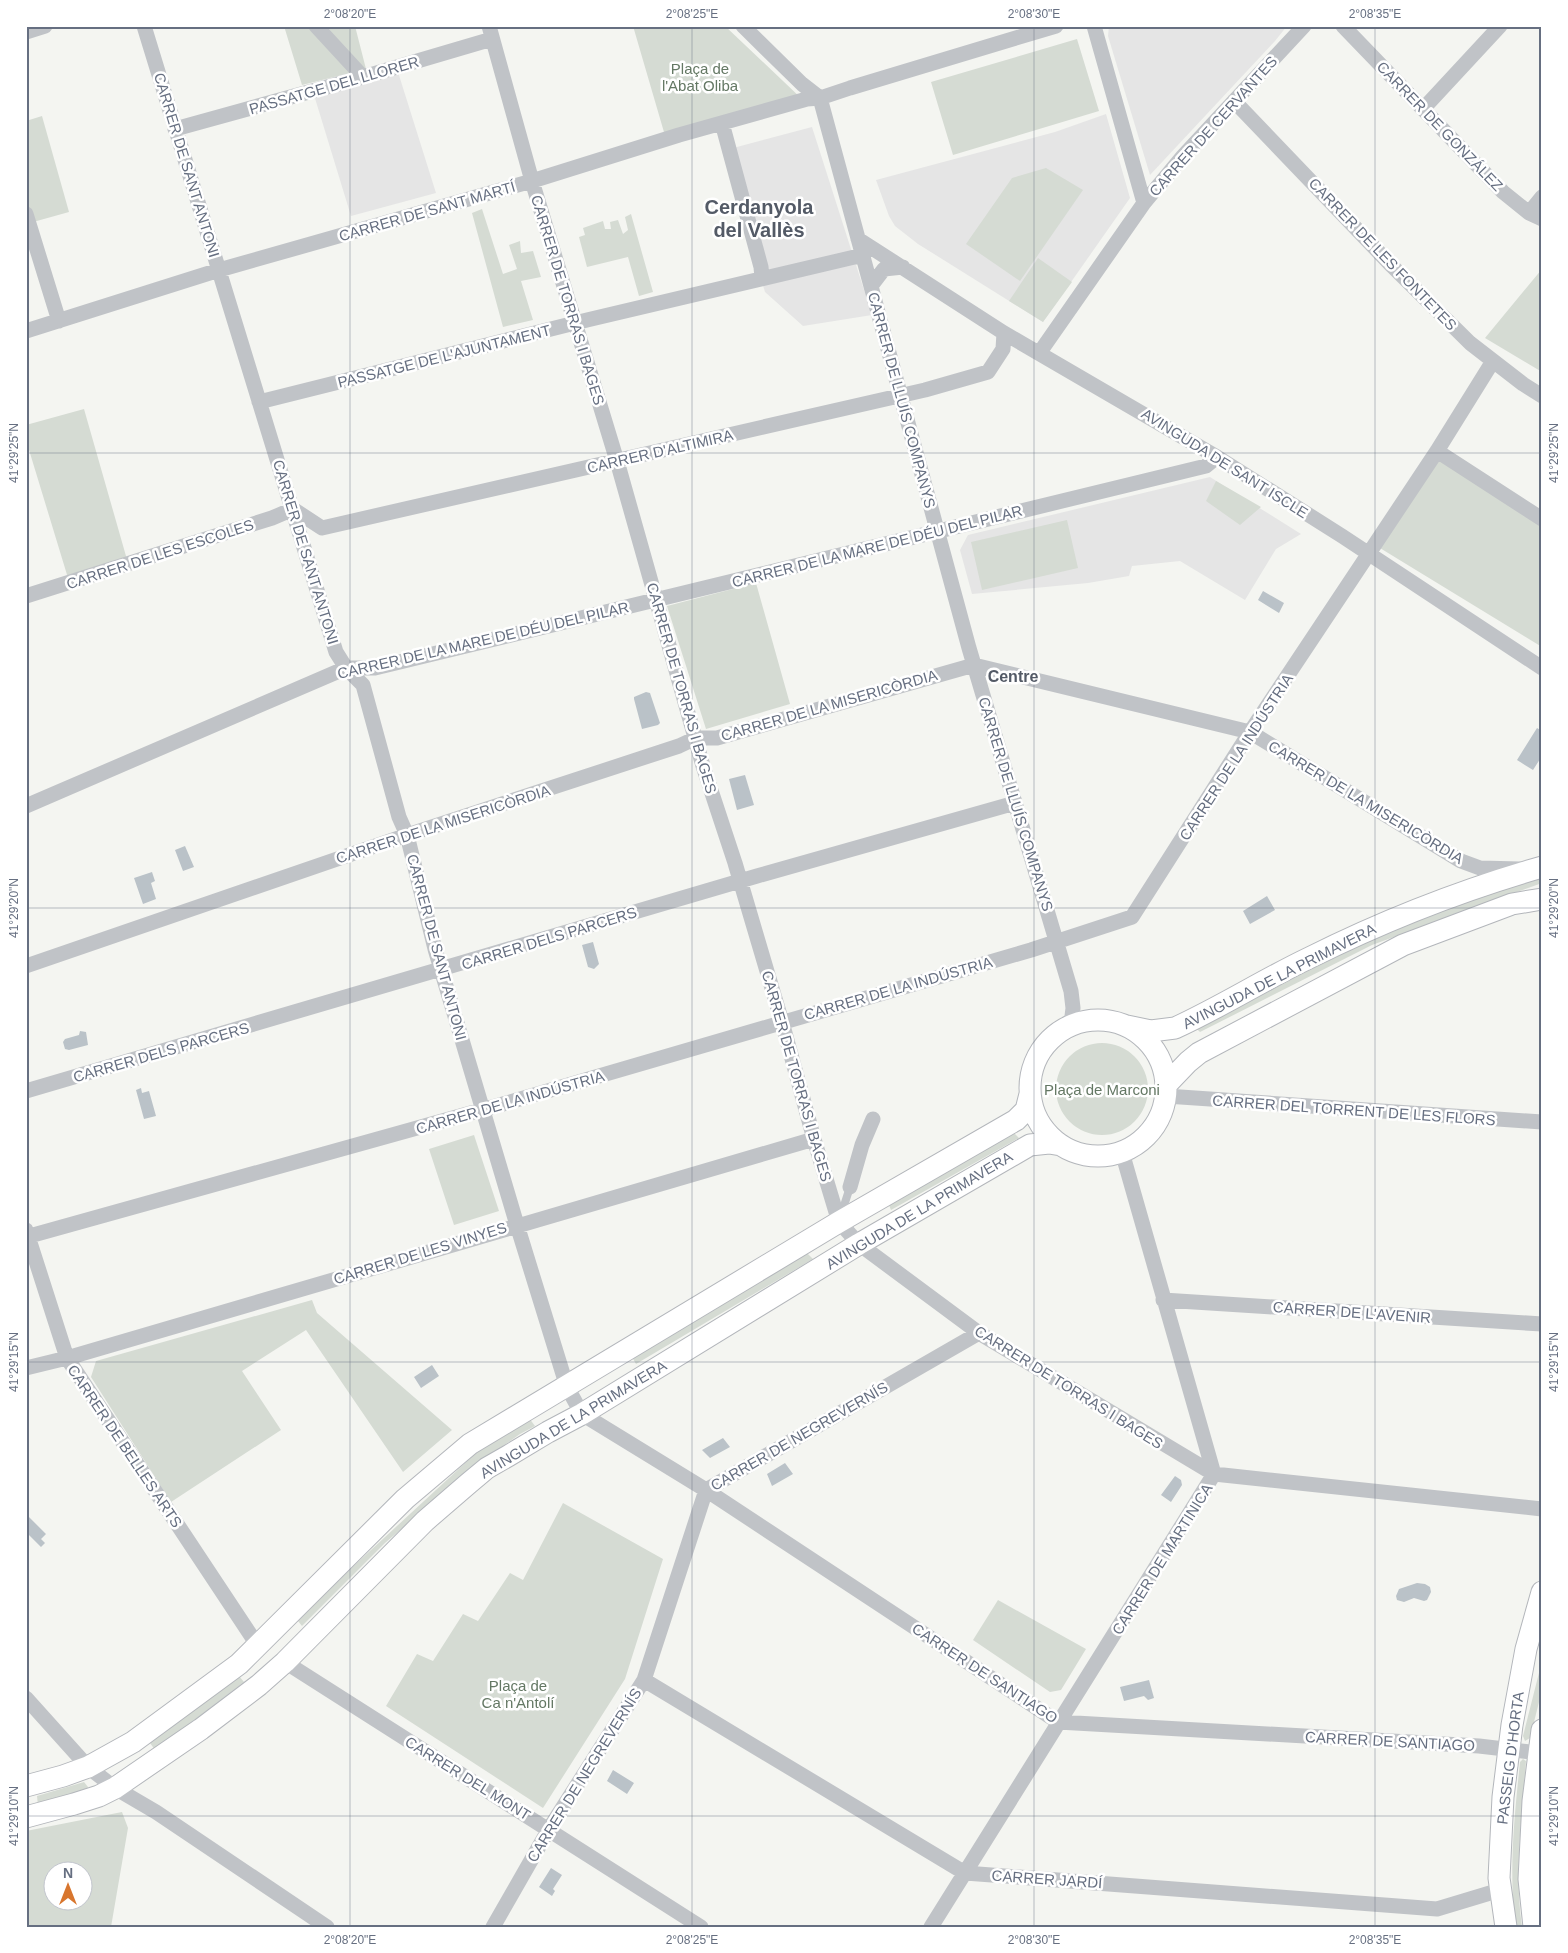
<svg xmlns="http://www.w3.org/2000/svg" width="1568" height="1953" viewBox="0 0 1568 1953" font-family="Helvetica,sans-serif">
<rect width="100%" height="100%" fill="#f4f5f1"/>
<path fill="#e5e5e5" d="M1109,26h178l-12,15 -125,134 -42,-139z
M398,72l38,121 -85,23 -37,-121z
M1106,114l24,84 -87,124 -125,-78 -23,-18 -6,-10 -13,-36 179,-48z
M812,127l60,188 -69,11 -38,-34 -43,-141z
M1210,477l91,57 -25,15 -31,51 -65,-39 -48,5 -3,10 -41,7 -116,11 -12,-44 8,-15z"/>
<path fill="#d5dbd3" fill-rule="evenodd" d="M284,26h71l11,43 -64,16z
M633,26h92l78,74 -137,39z
M1077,39l22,72 -146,44 -22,-73z
M42,116l27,96 -43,12v-103z
M1046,168l37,22 -63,91 -54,-37 46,-66z
M482,209l21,65 14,-5 -8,-24 11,-4 1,12 12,-2 8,26 -20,4 12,39 -30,7 -31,-114z
M631,214l22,78 -14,4 -11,-39 -41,10 -8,-30 6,-2 -2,-7 20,-7 2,8h6l-1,-7 8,-2 5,14 5,-4 -3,-13z
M1038,258l34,24 -29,40 -34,-21z
M1542,269v103l-57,-34z
M84,409l44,154 -60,15 -42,-138v-15z
M1437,451l105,68v128l-167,-102z
M1216,481l45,26 -21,18 -34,-24z
M1067,520l11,48 -96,22 -11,-48z
M756,583l34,121 -84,25 -39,-123z
M1542,875v8l-170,62 -172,87 -3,-3 37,-23 168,-83z
M1056 1089a46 46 0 1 1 92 0a46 46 0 1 1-92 0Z
M1014,1133l5,5 -128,72 -2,-5z
M474,1135l25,76 -45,14 -25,-76z
M806,1252l7,7 -177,105 -4,-7z
M312,1300l5,13 135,117 -49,42 -97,-142 -64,41 39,59 -110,72 -80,-125 5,-16z
M529,1418l6,8 -15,8 -44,31 -91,78 -83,83 -4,-5 47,-47 131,-121z
M563,1503l100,56 -38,120 -82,129 -157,-102 31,-52 16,7 30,-47 15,7 32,-48 13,7z
M998,1600l88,49 -25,41 -11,2 -77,-52z
M1542,1661v29l-12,48 -5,3 -2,-5z
M239,1676l5,6 -89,68 -5,-7z
M1523,1759l3,2c-4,55 -12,111 -4,166h-7c-6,-59 -1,-107 5,-165z
M84,1782l4,5 -1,3 -49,16 -1,-10z
M122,1812l6,16 -17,99h-85v-96zM52,1870h30v30h-30z"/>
<path fill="#bac2c8" d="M1263,591l21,12 -5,10 -21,-13z
M646,692l4,1 10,30 -2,2 -16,4 -8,-30v-2z
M1537,728l5,3v25l-9,14 -16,-10z
M745,775l9,30 -17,5 -8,-31z
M185,846l9,21 -11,4 -8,-21z
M152,872l3,9 -4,2 5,16 -13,5 -9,-26z
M1267,896l8,14 -25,14 -7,-13z
M593,942l6,22 -5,5 -6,-2 -6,-22z
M80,1031l6,1 2,13 -19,5 -4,-1 -2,-7 2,-3 14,-4z
M141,1088l1,5 7,-2 7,25 -12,3 -8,-29z
M432,1365l7,11 -18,12 -7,-11z
M723,1438l7,9 -20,11 -8,-8z
M785,1463l8,11 -21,12 -5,-12z
M1175,1476l6,4 1,5 -11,17 -10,-7z
M26,1514l20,20 -5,5 4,4 -4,4 -15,-15z
M1417,1583l8,1 5,3 1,5 -4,8 -3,1 -10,-3 -10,4 -7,-2 -1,-4 3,-7z
M1149,1680l5,18 -6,2 -4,-4 -20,5 -4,-14z
M613,1770l21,13 -7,11 -20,-13z
M551,1868l11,7 -9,14 2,2 -3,5 -13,-9z"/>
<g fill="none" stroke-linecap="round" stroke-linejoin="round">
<g stroke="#b3b6bb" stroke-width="23">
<path id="secondary" d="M1030 1088a68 68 0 1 1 136 0a68 68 0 1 1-136 0Z
M1127,1026l24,5 24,-3c46,-21 88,-48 134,-70 74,-37 153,-68 233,-91
M1166,1085l22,-23 11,-9 204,-108 109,-41 30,-5
M26,1786l37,-10 25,-9 45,-25 106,-78 166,-165 65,-55 369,-222 177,-102 10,-10 4,-16
M26,1817l48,-13 25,-8 16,-8 86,-59 58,-44 26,-23 140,-141 44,-38 18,-15 21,-12 40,-24 34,-18 277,-170 171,-99 19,-2 12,2
M1506,1927l-7,-49 4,-81 9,-72 14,-76 16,-57
M1534,1927l-5,-48 4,-78 9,-71"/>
</g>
<path stroke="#c0c3c7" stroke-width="8" d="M841,1215l9,-28"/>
<path stroke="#c0c3c7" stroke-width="15" d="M144,26l192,626 10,16 17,17 36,132 8,18 28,114 82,276 50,162 15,27 124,76 352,232 421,24 60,7
M316,26l47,51
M489,26l43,155 85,280 86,305 32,97 47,159 32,117 25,83 20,22 120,89 235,141 328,35
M743,26l59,58 18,14 149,550 102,343 2,17 -2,17
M1094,26l50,177
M1343,26l160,166 26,21 13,6
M26,32l19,-6
M1234,101l158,165 78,77 53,41 19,12
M1423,109l77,-83
M722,123l39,144 1,11
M175,129l188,-52 129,-38
M1529,213l13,-16
M26,214l33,107
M858,239l146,94 213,124 125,79 200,132
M871,286l13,-17 19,-2
M26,331l193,-61 313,-89 147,-46 128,-36 13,-1 30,-10 206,-62
M1040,352l104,-149 39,-47 121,-130
M259,402l328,-82 276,-65
M1437,451l105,68
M26,596l246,-78 21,-9 29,19 603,-138 63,-18 15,-23 1,-16
M26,806l320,-138h29l831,-202 11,-9
M26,966l381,-131 272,-89 17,-8h21l257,-73 276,67 211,129 19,7 40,1
M26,1091l731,-215 258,-73
M1166,1096l376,26
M850,1187l12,-42 11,-26
M26,1230l41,128 191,288
M26,1237l477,-133 528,-154 101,-33 118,-185 187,-281 56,-90
M1163,1300l379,24
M26,1368l41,-10 747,-219
M285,1662l416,265
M644,1680l321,193 472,36 63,-19
M26,1698l62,69 27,21 41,24 171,115
M493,1927l56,-98 95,-149 62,-190 273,-157
M931,1927l283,-453 -92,-322"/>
<use href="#secondary" stroke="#fff" stroke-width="21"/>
</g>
<path fill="none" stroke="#666f81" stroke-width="1" stroke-opacity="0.45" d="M350,26v1901M692,26v1901M1034,26v1901M1375,26v1901M26,453h1516M26,908h1516M26,1362h1516M26,1816h1516"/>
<g text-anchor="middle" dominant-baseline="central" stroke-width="5" stroke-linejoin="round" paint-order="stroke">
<g font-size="15" fill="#647864" stroke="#fff">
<text x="700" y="68">Plaça de<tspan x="700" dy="17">l'Abat Oliba</tspan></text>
<text x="1102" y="1089">Plaça de Marconi</text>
<text x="518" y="1685">Plaça de<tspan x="518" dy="17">Ca n'Antolí</tspan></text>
</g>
<g font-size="15" fill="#666f81" stroke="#fff">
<text transform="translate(334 85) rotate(-16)">PASSATGE DEL LLORER</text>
<text transform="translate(1213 126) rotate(-48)">CARRER DE CERVANTES</text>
<text transform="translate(1440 126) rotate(46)">CARRER DE GONZÁLEZ</text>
<text transform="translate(187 165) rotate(73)">CARRER DE SANT ANTONI</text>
<text transform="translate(427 211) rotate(-16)">CARRER DE SANT MARTÍ</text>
<text transform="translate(1383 254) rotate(46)">CARRER DE LES FONTETES</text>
<text transform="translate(568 300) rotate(73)">CARRER DE TORRAS I BAGES</text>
<text transform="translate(444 356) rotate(-14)">PASSATGE DE L'AJUNTAMENT</text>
<text transform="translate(902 400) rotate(75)">CARRER DE LLUÍS COMPANYS</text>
<text transform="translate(660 451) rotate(-13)">CARRER D'ALTIMIRA</text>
<text transform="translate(1225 463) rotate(32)">AVINGUDA DE SANT ISCLE</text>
<text transform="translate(877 546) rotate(-14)">CARRER DE LA MARE DE DÉU DEL PILAR</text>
<text transform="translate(306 552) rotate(73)">CARRER DE SANT ANTONI</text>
<text transform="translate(160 554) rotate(-18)">CARRER DE LES ESCOLES</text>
<text transform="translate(483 640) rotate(-13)">CARRER DE LA MARE DE DÉU DEL PILAR</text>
<text transform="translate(682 688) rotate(74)">CARRER DE TORRAS I BAGES</text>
<text transform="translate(829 705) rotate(-16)">CARRER DE LA MISERICÒRDIA</text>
<text transform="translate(1236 757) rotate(-57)">CARRER DE LA INDÚSTRIA</text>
<text transform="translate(1366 802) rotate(31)">CARRER DE LA MISERICÒRDIA</text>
<text transform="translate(1016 804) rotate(73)">CARRER DE LLUÍS COMPANYS</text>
<text transform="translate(443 824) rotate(-18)">CARRER DE LA MISERICÒRDIA</text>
<text transform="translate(549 938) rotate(-17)">CARRER DELS PARCERS</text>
<text transform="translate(437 947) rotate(75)">CARRER DE SANT ANTONI</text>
<text transform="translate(1279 976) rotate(-27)">AVINGUDA DE LA PRIMAVERA</text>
<text transform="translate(898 988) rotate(-16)">CARRER DE LA INDÚSTRIA</text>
<text transform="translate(161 1052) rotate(-16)">CARRER DELS PARCERS</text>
<text transform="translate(797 1076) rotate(74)">CARRER DE TORRAS I BAGES</text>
<text transform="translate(510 1102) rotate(-16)">CARRER DE LA INDÚSTRIA</text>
<text transform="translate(1354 1110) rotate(4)">CARRER DEL TORRENT DE LES FLORS</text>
<text transform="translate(919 1210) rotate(-31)">AVINGUDA DE LA PRIMAVERA</text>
<text transform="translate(420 1253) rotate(-17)">CARRER DE LES VINYES</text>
<text transform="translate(1352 1312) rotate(4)">CARRER DE L'AVENIR</text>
<text transform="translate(1069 1387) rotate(32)">CARRER DE TORRAS I BAGES</text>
<text transform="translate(573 1419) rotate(-31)">AVINGUDA DE LA PRIMAVERA</text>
<text transform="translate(799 1436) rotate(-30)">CARRER DE NEGREVERNÍS</text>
<text transform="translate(125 1446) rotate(56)">CARRER DE BELLES ARTS</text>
<text transform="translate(1162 1559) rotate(-58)">CARRER DE MARTINICA</text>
<text transform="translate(985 1673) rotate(33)">CARRER DE SANTIAGO</text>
<text transform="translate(1390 1741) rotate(3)">CARRER DE SANTIAGO</text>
<text transform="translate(1510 1758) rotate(-83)">PASSEIG D'HORTA</text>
<text transform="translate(584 1775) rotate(-58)">CARRER DE NEGREVERNÍS</text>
<text transform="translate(468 1778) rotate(32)">CARRER DEL MONT</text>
<text transform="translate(1047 1879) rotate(4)">CARRER JARDÍ</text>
</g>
<g font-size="16" font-weight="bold" fill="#535a66" stroke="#fff">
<text x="1013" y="676">Centre</text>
</g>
<g font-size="20" font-weight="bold" fill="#535a66" stroke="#fff">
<text x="759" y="207">Cerdanyola<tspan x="759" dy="23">del Vallès</tspan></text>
</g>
</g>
<rect width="1568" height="1953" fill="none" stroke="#ffffff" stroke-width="55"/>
<g transform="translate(68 1886)"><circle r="24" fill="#ffffff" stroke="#c2c5cd"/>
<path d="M0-4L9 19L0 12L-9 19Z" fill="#d8762e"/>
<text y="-8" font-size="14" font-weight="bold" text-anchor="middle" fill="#666f81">N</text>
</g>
<rect x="28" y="28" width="1512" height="1898" fill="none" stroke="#666f81" stroke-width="2"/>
<g font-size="12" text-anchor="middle" fill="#666f81">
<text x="350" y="18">2°08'20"E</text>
<text x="692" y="18">2°08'25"E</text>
<text x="1034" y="18">2°08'30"E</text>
<text x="1375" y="18">2°08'35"E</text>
<text transform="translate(14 453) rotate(-90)" y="4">41°29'25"N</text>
<text transform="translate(1554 453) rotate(-90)" y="4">41°29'25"N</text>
<text transform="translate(14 908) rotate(-90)" y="4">41°29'20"N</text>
<text transform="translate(1554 908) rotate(-90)" y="4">41°29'20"N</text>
<text transform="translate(14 1362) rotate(-90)" y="4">41°29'15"N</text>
<text transform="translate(1554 1362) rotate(-90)" y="4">41°29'15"N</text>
<text transform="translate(14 1816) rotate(-90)" y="4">41°29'10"N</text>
<text transform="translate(1554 1816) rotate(-90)" y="4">41°29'10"N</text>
<text x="350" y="1944">2°08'20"E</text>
<text x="692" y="1944">2°08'25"E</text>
<text x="1034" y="1944">2°08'30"E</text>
<text x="1375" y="1944">2°08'35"E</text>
</g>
</svg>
